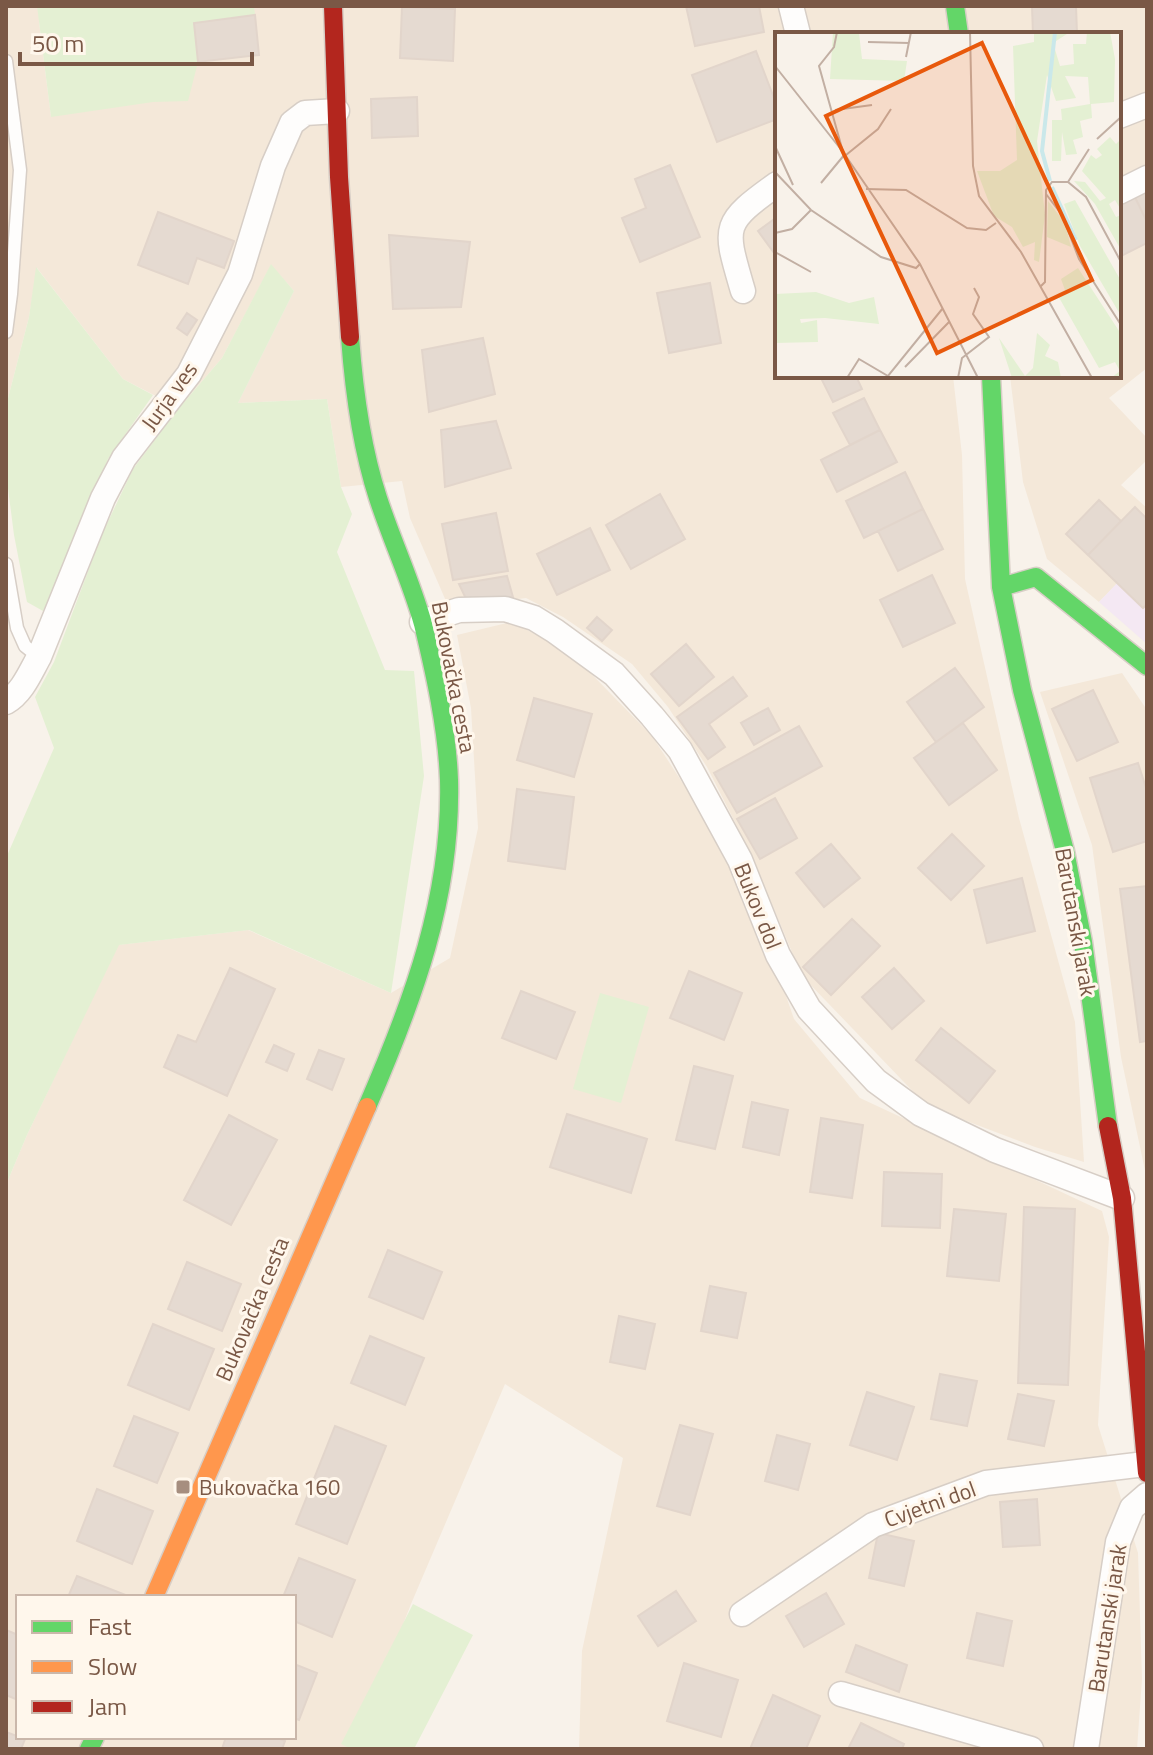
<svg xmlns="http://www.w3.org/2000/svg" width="1153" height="1755" viewBox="0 0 1153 1755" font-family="'Titillium Web',sans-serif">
<rect width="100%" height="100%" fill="#f8f2ea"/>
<path fill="#f4e8d9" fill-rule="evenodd" d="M6,6h135l-102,16 12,95 106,-111h990v362l-38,30 38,40v22l-26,25 26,23v44l-48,50 -52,-43 -24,-77 -13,-106h109v-342h-342v342h176l9,79 3,124 54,239 56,204 9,140 -49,-15 -108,-41 -125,-130 -52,-124 -43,-85 -39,-60 -36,-43 -69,-47 -37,-19 -77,10 -39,-90 -8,-37 -61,6 -14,-88 -89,4 56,-112 -23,-26 -49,93 -43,50 -56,-29 -86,-111 -8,49 -23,89z
M511,622l58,29 83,85 94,144 48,139 66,79 242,113 7,26 -11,188 40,128 4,126 -5,70h-558l3,-98 41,-193 -118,-74 -94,220 -57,145h-348v-564l21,-50 91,-190 130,-15 143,63 59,-35 28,-130 -7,-120 -14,-73zM18,1597h276v140h-276z
M1122,673l25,37v470l-26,-123 -29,-212 -52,-153z"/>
<path fill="#f4e8f3" d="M1147,552v92l-48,-42z"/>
<path fill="#e4f0d3" d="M37,6h217l1,9 -61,8 4,39 -10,39 -35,1 -102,15z
M271,264l23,27 -56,112 89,-4 14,88 11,27 -15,38 48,118 29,1 10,105 -33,217 -142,-63 -130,15 -92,190 -21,50v-327l48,-110 -19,-51 19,-35 48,-128 31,-65 46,-61 43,-50z
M36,267l87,112 30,16 -45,64 -49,119 -16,33 -16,-9 -13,-67 -8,-62v-67l23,-89z
M600,993l49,14 -28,96 -48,-14z
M413,1604l60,31 -59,114h-63l-10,-5z"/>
<path fill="#e5dad1" stroke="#e2d5cb" stroke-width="2" d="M686,6h73l5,26 -69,14z
M1032,6h44l1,28h-44z
M402,7l53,2 -2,52 -53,-3z
M255,15l4,40 -61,7 -4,-39z
M756,51l21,55v13l-60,23 -25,-67z
M417,97l1,39 -46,2 -1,-39z
M670,165l30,72 -60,25 -18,-44 24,-10 -11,-29z
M1147,184v38l-15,-31z
M1132,191l15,31v21l-28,14v-59z
M158,212l76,29 -10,27 -27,-10 -9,26 -50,-19z
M777,217v40l-19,-26z
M389,235l81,7 -9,65 -68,2z
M710,283l11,60 -52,10 -12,-60z
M187,313l10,7 -10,15 -10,-7z
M483,338l12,56 -66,18 -7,-62z
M820,376h36l6,13 -29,13z
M864,398l16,32 -30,15 -17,-32z
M496,421l15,47 -66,19 -4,-57z
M880,430l17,32 -60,30 -16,-32z
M905,472l18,37 -59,29 -18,-37z
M660,494l25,45 -54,30 -25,-44z
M1099,500l22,21 -33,34 -22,-21z
M1135,507l12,12v85l-4,4 -55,-53z
M923,509l20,40 -45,22 -20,-40z
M496,513l12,58 -55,9 -11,-56z
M590,528l20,42 -53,25 -20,-41z
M932,575l23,48 -52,24 -23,-47z
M507,576l6,21 -46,4 -8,-17z
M597,617l15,13 -10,11 -15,-13z
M686,644l28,33 -35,29 -28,-32z
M955,668l29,39 -48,35 -29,-40z
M733,677l14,19 -38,28 16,23 -17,12 -31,-42z
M1093,690l25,52 -41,19 -25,-52z
M534,698l58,16 -18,63 -57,-17z
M768,708l12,22 -26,15 -13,-22z
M963,723l34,47 -48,35 -35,-47z
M799,726l23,40 -85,47 -23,-40z
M1138,763l9,28v50l-34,11 -23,-74z
M517,789l57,8 -9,72 -57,-8z
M775,798l22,40 -37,21 -23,-40z
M952,834l32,32 -33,34 -33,-32z
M831,844l29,34 -36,29 -28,-34z
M1022,878l13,53 -48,12 -13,-53z
M1147,886v155l-7,1 -20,-153z
M852,919l28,27 -49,49 -28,-28z
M230,968l45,21 -48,107 -63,-29 14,-32 18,7z
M894,968l30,33 -32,28 -30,-32z
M689,971l53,22 -18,47 -54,-22z
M521,991l54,21 -19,47 -54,-21z
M941,1028l54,43 -26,32 -53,-43z
M274,1045l20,9 -7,17 -21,-9z
M319,1050l25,9 -12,31 -25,-11z
M694,1066l39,10 -18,73 -39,-9z
M752,1102l36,8 -9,45 -36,-8z
M567,1114l80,25 -16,54 -81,-26z
M229,1115l48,25 -46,85 -47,-25z
M821,1118l42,7 -11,73 -42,-6z
M884,1172l58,2 -2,54 -58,-2z
M1024,1207l51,2 -7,176 -50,-2z
M954,1209l52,5 -7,67 -52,-5z
M388,1250l54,22 -19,47 -54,-22z
M187,1262l54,22 -19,47 -54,-22z
M710,1286l36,7 -9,45 -36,-7z
M619,1316l36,8 -10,45 -35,-7z
M153,1324l61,25 -25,61 -61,-25z
M370,1336l54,22 -19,47 -54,-22z
M940,1374l37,7 -10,45 -36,-7z
M867,1392l47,15 -17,53 -47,-15z
M1018,1394l36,7 -10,45 -36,-7z
M134,1416l44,17 -21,50 -43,-17z
M680,1425l33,9 -23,81 -33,-9z
M335,1426l51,20 -39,98 -51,-20z
M777,1435l33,9 -12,46 -33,-9z
M97,1489l56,22 -21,53 -55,-23z
M1037,1499l3,46 -37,2 -3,-45z
M878,1533l36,8 -10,45 -35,-8z
M299,1558l56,22 -23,57 -38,-16v-24h-11z
M77,1576l51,20v1h-60z
M676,1591l20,30 -38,25 -20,-30z
M826,1593l18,31 -40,23 -18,-31z
M977,1613l35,8 -9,45 -36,-8z
M6,1630l12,5v65l-12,-5z
M856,1645l51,20 -8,27 -53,-20z
M684,1663l54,17 -17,57 -54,-16z
M294,1664l23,9 -18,47 -5,-2z
M773,1695l47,21 -14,33h-56z
M861,1723l43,21 -2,5h-54z
M6,1732l19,7 -4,10h-15z
M226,1737h49l10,4 -3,8h-60z"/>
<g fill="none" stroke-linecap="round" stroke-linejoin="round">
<g stroke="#d7cec6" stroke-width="15">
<path id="lane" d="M6,61l14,109 -9,124 -5,38
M6,564l11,64 8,18 14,11"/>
</g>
<g stroke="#d7cec6" stroke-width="27">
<path id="street" d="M791,6l7,28
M1119,116l28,-11
M1119,192l28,-14
M743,291c-19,-65 -22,-67 34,-107
M422,622l37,-12 46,-1 29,9 21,13 59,43 38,42 28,34 60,110 38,95 31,54 67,72 45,33 74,36 127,48
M6,702c16,-9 24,-29 33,-45l64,-159 21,-40 65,-84 51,-100 33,-108 19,-43 13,-10 32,-2
M742,1614l131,-89 113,-42 159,-19
M841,1694l190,55
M1086,1749l32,-207 14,-34 15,-13"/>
</g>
<g stroke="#d8cec6" stroke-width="21">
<path id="fast" d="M955,6l4,28
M350,337c4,55 11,109 28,161 14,43 33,83 45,126 12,50 24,104 26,156 3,117 -36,221 -82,327
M991,376l10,211 21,103 43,161 18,91 25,184
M1001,587l35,-10 111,89
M89,1749l6,-12"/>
</g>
<g stroke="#d8cec6" stroke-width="21">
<path id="slow" d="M154,1597l213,-490"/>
</g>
<g stroke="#d8cec6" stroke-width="21">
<path id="jam" d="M333,6l6,171 11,160
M1108,1126l14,72 25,275"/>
</g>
<use href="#lane" stroke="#fefdfc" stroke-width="12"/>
<use href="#street" stroke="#fefdfc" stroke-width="24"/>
<use href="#fast" stroke="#63d668" stroke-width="18"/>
<use href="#slow" stroke="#ff974d" stroke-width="18"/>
<use href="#jam" stroke="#b3261e" stroke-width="18"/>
</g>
<rect fill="#a68e7f" stroke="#fff7ec" stroke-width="3" x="175" y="1479" width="16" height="16" rx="4"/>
<g text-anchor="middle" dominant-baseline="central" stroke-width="6" stroke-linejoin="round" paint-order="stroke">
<g font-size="22" fill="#7a5846" stroke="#fff7ec">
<text transform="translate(169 396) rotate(-54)">Jurja ves</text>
<text transform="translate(454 677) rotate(79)">Bukovačka cesta</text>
<text transform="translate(758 906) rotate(68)">Bukov dol</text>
<text transform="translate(1076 922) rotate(80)">Barutanski jarak</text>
<text transform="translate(252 1309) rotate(-67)">Bukovačka cesta</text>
<text transform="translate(930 1504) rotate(-20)">Cvjetni dol</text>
<text transform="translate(1107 1618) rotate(-81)">Barutanski jarak</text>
</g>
<g font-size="22" fill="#7a5846" stroke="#fff7ec" text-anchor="start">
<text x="199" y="1487">Bukovačka 160</text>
</g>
</g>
<g transform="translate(775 32)">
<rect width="346" height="346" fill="#f8f2ea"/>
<path d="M58,0l26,1 3,26 45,2 -3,20 -74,-2zM259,0h36l-17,11 7,23 14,-2 -1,-20h13l1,-12h23l5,27 -1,43 -23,2 1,14 -12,3 3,16 -10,3 4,14 -11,1 -4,-23 -1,29h-9v-41h10l-1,-11 29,-5 -2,-27 -23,-1 11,22 -20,3 -9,-26 -10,66 8,74 -6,47 -5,-2 1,-18 -12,5 -11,-20 -18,-11 -17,-45h23l17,-11 -4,-114 21,-4zM335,105l6,7 5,-5v71l-6,-10 -6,4 7,13 5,-2v35l-26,-46 -21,-23 11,1 15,19 6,-3 -24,-27 9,-16 5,4 6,-4 -5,-6zM300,168l46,81v35l-41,-70 -16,-42zM273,169l17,22 6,24 -24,-10zM303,236l43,66v44h-10l9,-7 -5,-9 -16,6 -42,-74 8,-4 -4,-11zM41,260l33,11 25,-6 5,27 -54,-6 -25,1 1,4 16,-3 1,22 -43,1v-49zM262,301l13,12 -5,11 13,6 3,16h-49l-13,-40 26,38 8,-8z" fill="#e4f0d3"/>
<path fill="none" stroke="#cae8ea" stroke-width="4" d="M275,149l-8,-30 13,-119M277,155l24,53"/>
<path fill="none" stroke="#c2afa3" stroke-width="2" d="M62,0l-3,15 -15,19 24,86M195,0l3,134 6,30 42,56 71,126M93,10l41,1M131,25l5,-25M0,34l68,86 77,112 58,114M60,78l37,-5M322,107l24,-22M0,114l18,39M71,123l32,-26 13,-20M0,140l36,38 70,47 35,11 4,-4M293,150l21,-33M46,151l24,-29M91,157l40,1 61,38 19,2 10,-7M271,162l16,21 17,44 42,66M0,201l17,-4 19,-19M0,220l36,20M265,255l5,-5 1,-92 6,-8h16l18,15 35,65M130,335l45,-46M72,346l12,-19 29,17 55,-68M183,346l4,-20 27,-21 -16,-23 6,-17 -5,-9"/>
<path fill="#e8590c" fill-opacity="0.15" stroke="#e8590c" stroke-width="4" d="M207,11l110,237 -155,73 -111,-237z"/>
<rect width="346" height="346" fill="none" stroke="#7a5846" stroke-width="4"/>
</g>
<rect width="1153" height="1755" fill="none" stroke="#7a5846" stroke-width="16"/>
<rect x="16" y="1595" width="280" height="144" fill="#fff7ec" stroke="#cab7aa" stroke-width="2"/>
<rect x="32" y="1621" width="40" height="12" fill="#63d668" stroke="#cab7aa" stroke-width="2"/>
<text x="88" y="1635" font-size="24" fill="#7a5846">Fast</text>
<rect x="32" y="1661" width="40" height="12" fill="#ff974d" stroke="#cab7aa" stroke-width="2"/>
<text x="88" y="1675" font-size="24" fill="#7a5846">Slow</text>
<rect x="32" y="1701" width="40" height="12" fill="#b3261e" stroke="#cab7aa" stroke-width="2"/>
<text x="88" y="1715" font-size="24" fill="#7a5846">Jam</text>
<path d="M20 52v12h232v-12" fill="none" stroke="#7a5846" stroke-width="4"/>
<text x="32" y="52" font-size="24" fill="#7a5846" stroke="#fff7ec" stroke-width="6" paint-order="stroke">50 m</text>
</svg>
